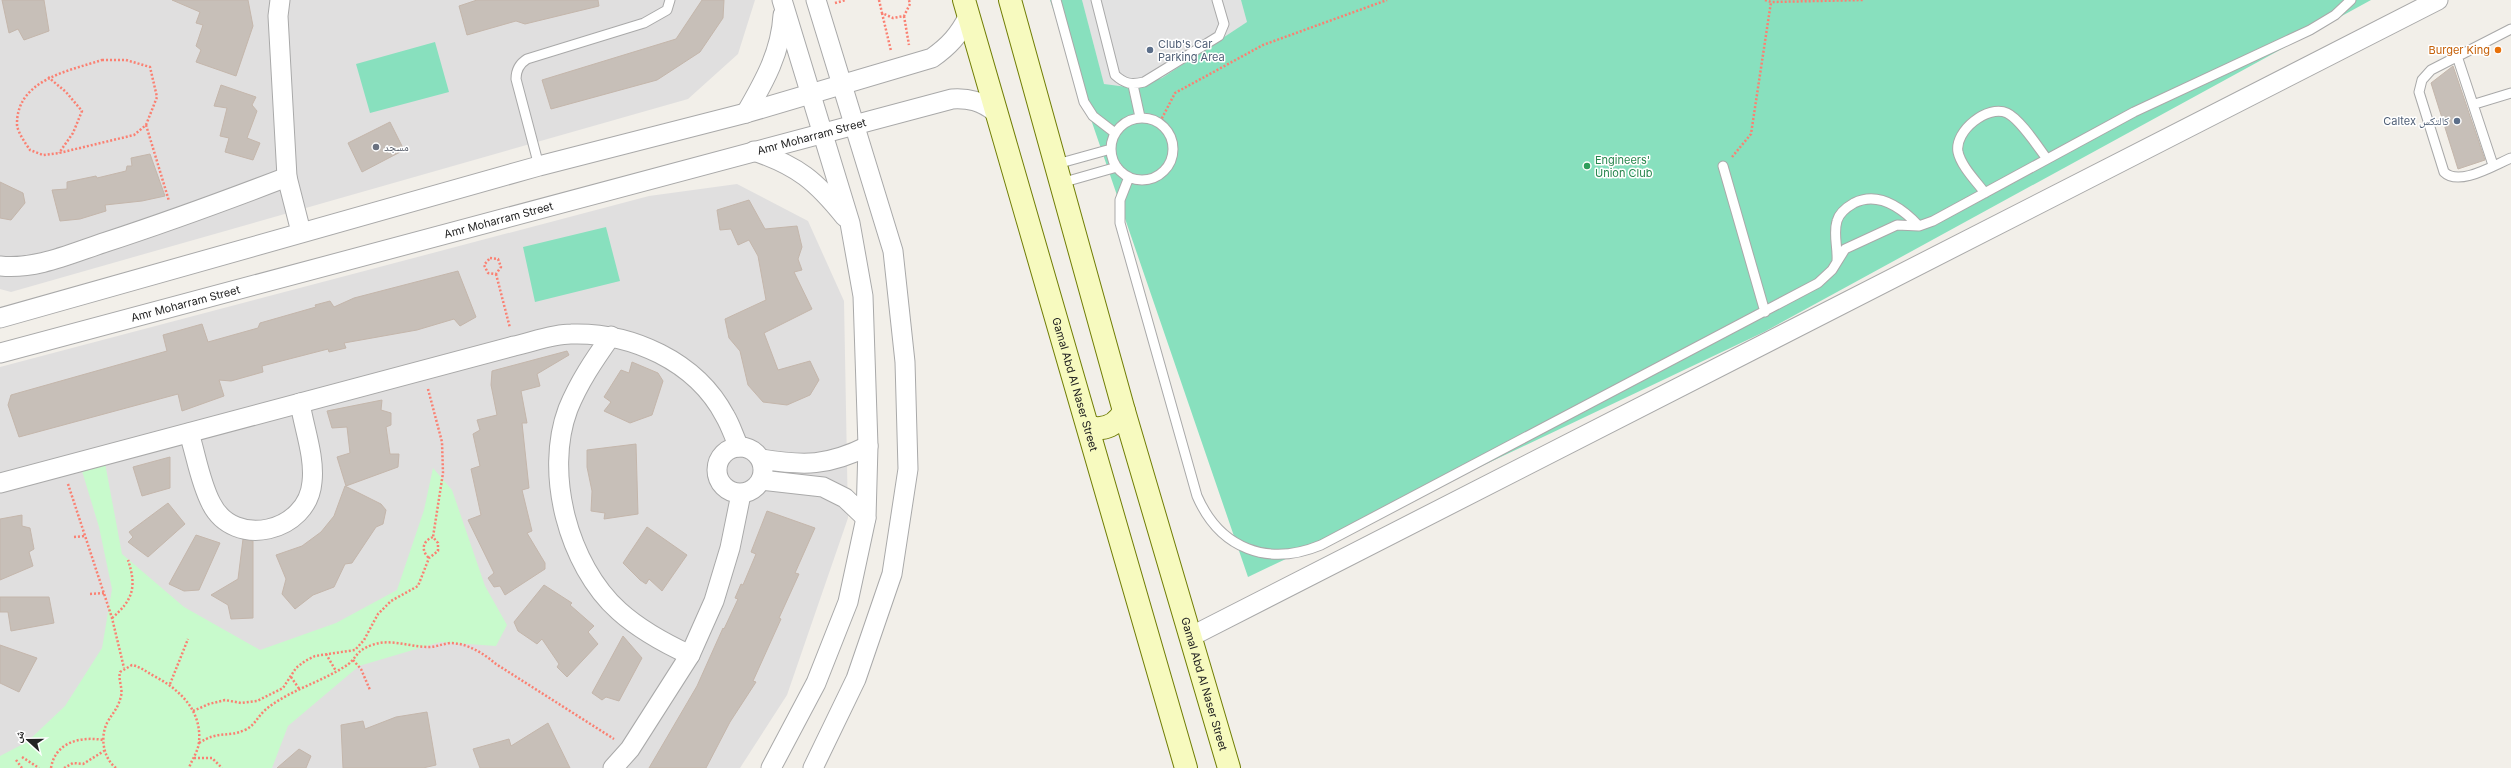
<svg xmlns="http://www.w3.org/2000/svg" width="2511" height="768" viewBox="0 0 2511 768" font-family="Inter,'Noto Naskh Arabic',sans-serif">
<rect width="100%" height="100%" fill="#f2efe9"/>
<path fill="#e0dfdf" d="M0,0h755l-17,54 -50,45 -677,193 -11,-3z
M737,184l71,37 36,80 4,217 -61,177 -47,73h-740v-401l649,-171z"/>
<path fill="#c8facc" d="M105,463l17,91 62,53 76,43 76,-27 61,-33 27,-80 9,-42 19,22 33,96 22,39 -11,21 -56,-4 -81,24 -71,60 -16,42h-272v-12l27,-14 38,-36 37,-58 10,-59 -13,-62 -17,-56z"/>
<path fill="#88e0be" d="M1050,0h1321l-607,332 -516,245z
M435,42l14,50 -79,21 -14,-49z
M606,227l14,54 -85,21 -12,-55z"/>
<path fill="#e2e2e2" d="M1082,0h159l6,22 -85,56 -35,9 -23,-3z"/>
<path fill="#c7bfb8" stroke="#c4b6ab" d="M2,0h42l5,31 -25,9 -6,-11 -9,4z
M172,0h76l5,26 -17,50 -40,-14 5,-12 -5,-4 7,-21 -7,-2 4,-11z
M477,0h121l1,6 -74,18 -9,-3 -49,14 -8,-29z
M702,0h22l-1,18 -23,34 -43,28 -106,29 -9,-29 134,-41z
M2453,66l32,94 -27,9 -27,-86z
M221,85l35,12 -4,8 5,6 -10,27 13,5 -7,17 -28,-8 4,-14 -9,-2 7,-28 -13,-2z
M390,122l14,28 -42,22 -14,-29z
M150,154l15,42 -23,5 -37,4 1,6 -26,8 -20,2 -8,-31 15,-1v-7l29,-6 1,2 29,-7 1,-5h5l-1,-8z
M0,182l23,11 2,10 -14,17 -11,-2z
M749,200l16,29 32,-3 5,21 -4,12 4,11 -8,2 18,37 -48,24 14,37 32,-9 9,19 -9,15 -23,10 -24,-3 -15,-17 -8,-34 -11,-13 -4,-19 41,-19 -8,-44 -9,-16 -11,5 -7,-16 -11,1 -3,-20z
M458,271l18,46 -16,9 -6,-7 -37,11 -73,13 2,5 -17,4 -1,-3 -66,17 1,6 -32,9 -12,-1 5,16 -42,15 -4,-17 -159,43 -11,-32 3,-10 156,-44 -4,-16 39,-11 6,18 50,-14 2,-5 56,-16 -1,-2 15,-4 4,6 20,-9z
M567,351l2,4 -32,19 3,12 -19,5 6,32h-5l7,65 -7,2 10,41 -5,2 18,30v6l-40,26 -5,-9 -6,1 -6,-9 6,-5 -26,-53 13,-5 -10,-46 9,-3 -7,-32 7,-4 -3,-10 20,-5 -6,-30 1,-14z
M632,362l26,11 5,8 -11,34 -22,8 -26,-12 7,-9 -7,-5 17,-27 8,3z
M382,400l-1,10 10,3v12l-5,2 4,27h9l-1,13 -52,19 -9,-29 13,-4 -3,-26 -15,1 -5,-17z
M636,444l2,70 -34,5 1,-6 -14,-2 1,-20 -5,-24v-17z
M170,457v31l-28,8 -9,-29z
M345,486l36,18 5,6 -3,14 -7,3 -24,36 -7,1 -11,23 -21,8 -18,14 -13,-15 4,-15 -10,-24 26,-9 19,-14 13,-16z
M168,503l17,21 -37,33 -20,-15 5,-5 -4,-5z
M767,511l48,17 -20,45 4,1 -20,44 2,1 -28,62 3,1 -26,40 -24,46h-57l48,-82 26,-58 1,1 14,-30 -3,-1 6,-14 2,1 13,-31 -5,-2z
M22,515v11l8,2 4,21 -5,3 4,14 -33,14v-61z
M647,527l40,28 -25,36 -13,-12 -3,5 -6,-4 -17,-17z
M196,535l24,8 -21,47 -15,1 -15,-7z
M243,539l10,2v77l-22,1 -3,-14 -17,-10 27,-16z
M544,585l28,18 -2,2 24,21 -6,6 10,12 -31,33 -10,-10 2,-3 -17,-25 -5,5 -19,-13 -4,-9z
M0,597h49l5,26 -43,8 -3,-19h-8z
M623,636l19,22 -23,43 -13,-4 -4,3 -10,-7z
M0,645l37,13 -18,34 -19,-9z
M427,712l9,53 -13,3h-80l-2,-43 22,-4 2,8 31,-12z
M548,723l22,45h-90l-7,-19 36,-10 2,7z
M299,749l12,7 -5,12h-29z"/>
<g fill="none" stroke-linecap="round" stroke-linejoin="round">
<g stroke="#a9a9a9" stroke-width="11">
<path id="lane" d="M1056,0l28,102 9,14 22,17
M1096,0l19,75c10,9 16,10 29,7l75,-46 5,-12 -7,-24
M2511,29l-80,41 -9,10 -3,12 25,80c15,15 50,-7 67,-14
M2457,56l36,109
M1133,85l7,32
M2475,104l36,-11
M1111 149a31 31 0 1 1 62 0a31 31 0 1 1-62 0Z
M1057,164l54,-15
M539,166l-23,-87c0,-9 3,-15 11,-20l117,-36 23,-13 3,-10
M1723,166l42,146
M1129,177l-9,23v23l77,273c23,53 71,71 124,49l497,-262 14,-13 13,-21 52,-24 22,1 14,-5 201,-109 176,-82 25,-15 16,-15
M1061,183l56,-16
M1985,193c-9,-12 -24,-27 -27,-41 -4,-21 30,-48 49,-39 13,6 31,34 40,46
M1837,261c1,-14 -4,-27 0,-40 2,-8 10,-14 17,-18 24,-12 48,5 65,23"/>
</g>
<g stroke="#a9a9a9" stroke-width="21">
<g id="street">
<path d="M280,0l-2,16 9,161 14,55"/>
<path d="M746,113c18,-31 35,-61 37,-98"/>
<path d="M754,151c44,15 62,30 91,66"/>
<path d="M0,266c36,4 72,-13 106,-24 61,-20 121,-42 181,-65"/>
<path d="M0,318l539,-152 207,-53 186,-55c17,-12 27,-23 36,-41"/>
<path d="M611,336c-17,24 -32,46 -43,73 -24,64 0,156 51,202 21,19 45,32 71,44"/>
<path id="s1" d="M0,353l952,-254c17,-1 29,2 43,13"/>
<path d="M189,433c7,22 11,49 22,70 23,47 97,29 101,-21 3,-25 -8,-54 -12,-79"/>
<circle cx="740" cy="470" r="23"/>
<path d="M761,459c43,7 67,7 107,-13"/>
<path d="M761,480l62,7 22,11 21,20"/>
<path d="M0,483l514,-137c18,-4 39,-12 57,-12 60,-2 125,27 154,82 6,10 9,21 14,31"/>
<path d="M1192,636l1246,-636"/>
<path d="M613,768l17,-19 60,-94 24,-54 16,-53 11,-54"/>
<path d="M771,768l45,-85 32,-81 18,-84 2,-72 -5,-150 -13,-73 -68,-223"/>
<path d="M813,768l43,-89 36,-105 16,-105 -3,-107 -12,-111 -77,-251"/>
</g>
</g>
<g stroke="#707d05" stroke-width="24">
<g id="secondary">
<path id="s2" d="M964,0l222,768"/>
<path id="s3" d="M1010,0l114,411 105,357"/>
<path d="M1089,427c16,4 28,-2 35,-16"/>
</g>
</g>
<path stroke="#fa8072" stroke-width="2.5" stroke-dasharray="2 2" stroke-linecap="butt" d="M879,0l3,13 11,5 11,-2 6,-12 -1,-4
M1765,0l6,2 92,-2
M835,3l11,-3
M882,13l9,38
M904,16l5,29
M102,60h24l24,7 7,30 -11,28 -12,10 -75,18 -16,2 -13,-5c-4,-6 -12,-17 -13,-25 -1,-45 51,-54 85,-65z
M48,77l18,15 16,19 -9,22 -14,20
M1160,122l15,-29 88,-48 124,-45
M146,125l23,76
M1732,157l19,-23 20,-132
M490,258l8,1 3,8 -5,7 -8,-1 -4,-8z
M496,274l14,54
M428,389l14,53 1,31 -10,64
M68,484l44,134 12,50
M74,537l11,-1
M90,594l14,-1
M112,618c21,-18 25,-31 16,-58
M326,654l10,17
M353,660l8,9 9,21
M291,677l9,13
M170,684l18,-45
M193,711l16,-7 16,-4 16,3 16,-2 26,-13 13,-20 9,-7 10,-5 40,-6 9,-10 14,-26 13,-13 27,-15 11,-28 9,-7v-8l-5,-6c-11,4 -12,14 -4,21
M199,743c20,-13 28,-5 46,-13 9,-4 12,-12 19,-19 23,-20 55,-28 80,-44 13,-7 10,-16 28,-22 19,-7 37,2 57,2 7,0 13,-3 21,-4 17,0 33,10 46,21l118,75
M22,757l17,11
M194,758h18l10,10
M16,760l6,8
M51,768c4,-26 30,-32 52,-28
M64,768l9,-5 10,1 21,-13
M116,768c-13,-10 -16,-31 -9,-45 6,-11 11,-14 14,-27 2,-8 -3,-16 -1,-24l12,-7c9,2 13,6 22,11 25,13 48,34 45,66 -1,10 -7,17 -10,26"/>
<use href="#lane" stroke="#fff" stroke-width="9"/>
<use href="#street" stroke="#fff" stroke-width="19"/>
<use href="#secondary" stroke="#f7fabf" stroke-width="22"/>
</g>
<g fill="#5c6f8a" stroke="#fff" stroke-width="1.5">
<circle cx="1150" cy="50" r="4"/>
<circle cx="2457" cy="121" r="4"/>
</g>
<circle fill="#e8710a" stroke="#fff" stroke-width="1.5" cx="2498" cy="50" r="4"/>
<circle fill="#6b7280" stroke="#fff" stroke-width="1.5" cx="376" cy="147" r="4"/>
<circle fill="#2e9e5b" stroke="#fff" stroke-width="1.5" cx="1587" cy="166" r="4"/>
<g text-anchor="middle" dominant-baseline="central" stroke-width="3" stroke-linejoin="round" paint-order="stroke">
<g font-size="11" fill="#4e5e75" stroke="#fff" text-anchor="start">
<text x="1158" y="44">Club's Car<tspan x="1158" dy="13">Parking Area</tspan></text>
<text x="2449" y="121" text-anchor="end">Caltex كالتكس</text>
</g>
<g font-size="11" fill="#c56008" stroke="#fff" text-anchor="end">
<text x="2490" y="50">Burger King</text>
</g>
<g font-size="11" fill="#222" stroke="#fff">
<text stroke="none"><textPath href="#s1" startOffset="840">Amr Moharram Street</textPath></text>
<text stroke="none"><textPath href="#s1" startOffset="516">Amr Moharram Street</textPath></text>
<text stroke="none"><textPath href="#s1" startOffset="192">Amr Moharram Street</textPath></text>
<text stroke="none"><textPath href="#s2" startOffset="400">Gamal Abd Al Naser Street</textPath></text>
<text stroke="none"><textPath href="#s3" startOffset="711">Gamal Abd Al Naser Street</textPath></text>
</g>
<g font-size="11" fill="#5b616d" stroke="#fff" text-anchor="start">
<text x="384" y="147">مسجد</text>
</g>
<g font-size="11" fill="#27864d" stroke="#fff" text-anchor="start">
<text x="1595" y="160">Engineers'<tspan x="1595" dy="13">Union Club</tspan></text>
</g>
</g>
<g transform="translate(28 740) rotate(291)" stroke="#ffffff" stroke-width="3" paint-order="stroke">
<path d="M0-3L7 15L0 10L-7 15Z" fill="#222222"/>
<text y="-6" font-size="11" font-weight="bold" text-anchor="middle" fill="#222222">ش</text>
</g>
</svg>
